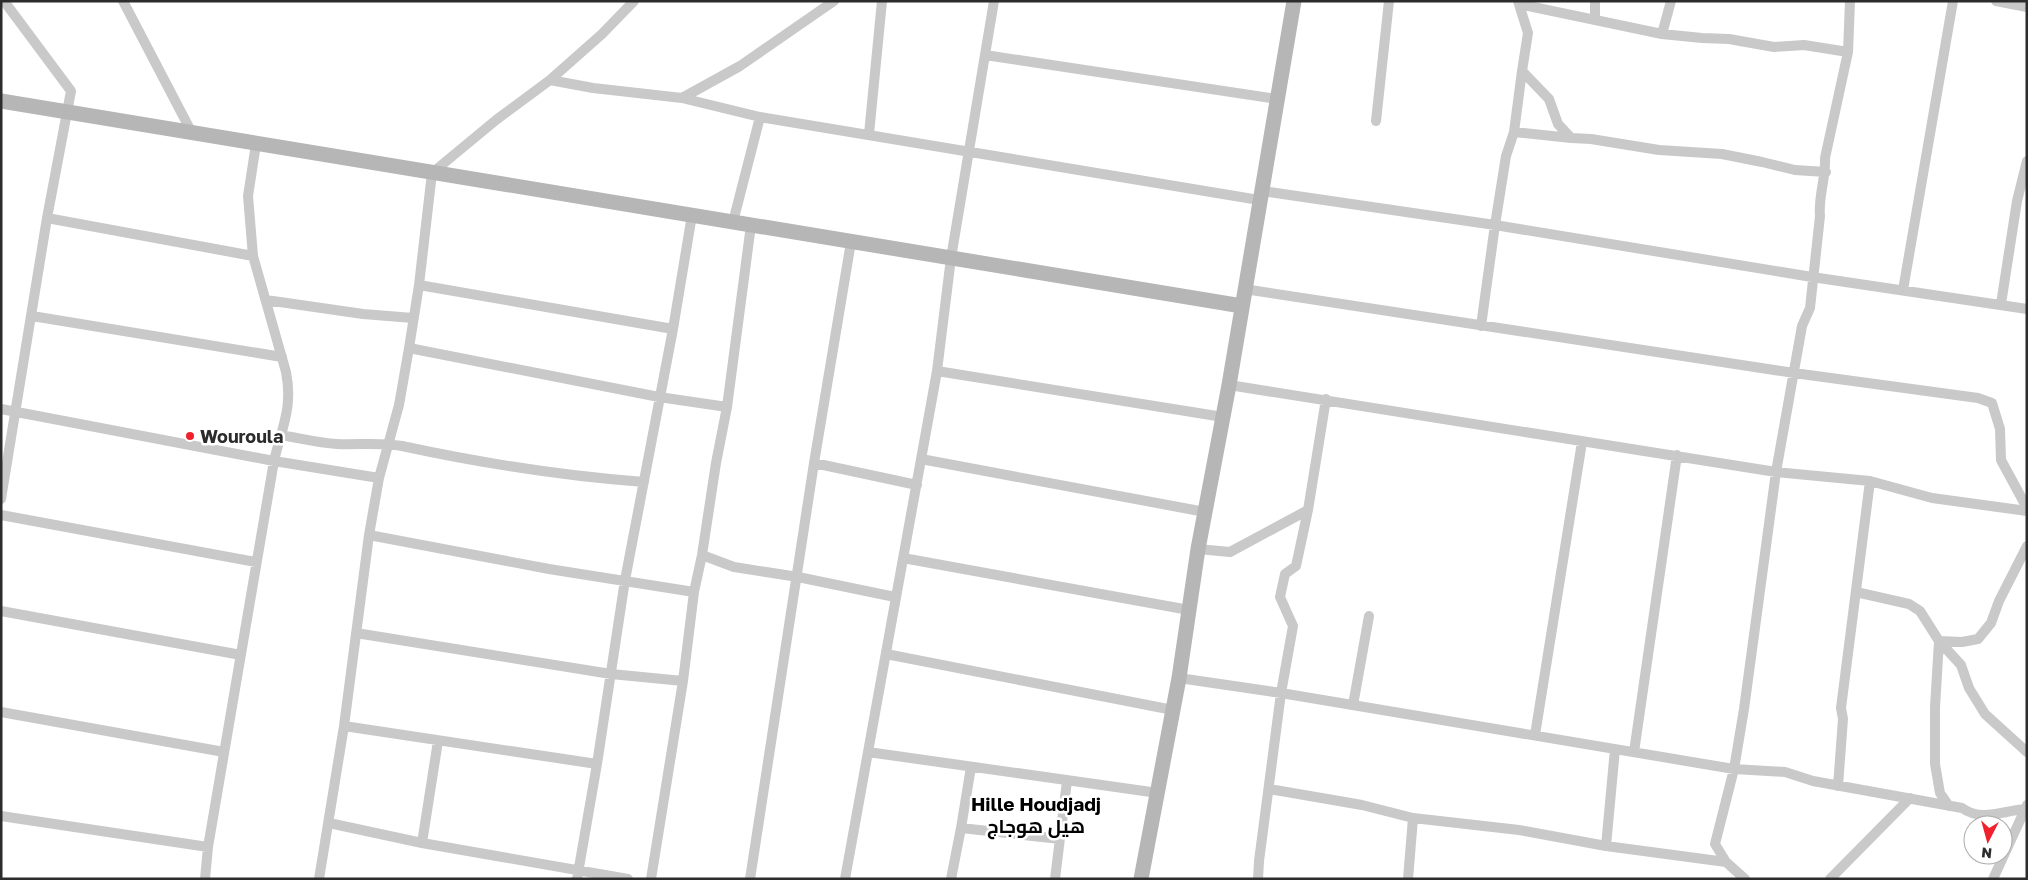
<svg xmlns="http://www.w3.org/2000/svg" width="2028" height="880" viewBox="0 0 2028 880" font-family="'Golos Text',Cairo,sans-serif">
<rect width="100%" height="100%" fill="#fff"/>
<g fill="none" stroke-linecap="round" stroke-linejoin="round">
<path stroke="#c9c9c9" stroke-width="10" d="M123,1l69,132
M1518,1l10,32 -6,38 27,28 9,25 13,14 20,1 68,11 63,4 40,8 33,8 31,2
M1996,1l31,6
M1519,4l143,30 40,4 27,1 45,8 30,-2 44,7
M1595,20v-19
M1662,34l9,-33
M985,55l292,44
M550,80l52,-46 32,-33
M682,98l58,-32 94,-65
M1376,121l13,-120
M1514,132l57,6
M869,134l13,-133
M1262,191l233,34 317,52 215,32
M47,218l206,38
M733,222l27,-105
M419,285l254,44
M1244,289l550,84 184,25 14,5 8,26 1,31 26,48
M1903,290l50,-289
M266,300l97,14 50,4
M2001,304l16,-103 10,-40
M32,316l250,41
M1481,326l14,-101 11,-69 8,-24 8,-61
M409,348l250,49 68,10
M937,371l286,46
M1229,385l547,87 94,9 62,17 95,13
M1,409l273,52 105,17
M280,435c19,3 38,8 57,9 21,1 44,-2 65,2 79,17 161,30 242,36
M921,459l284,53
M814,463l103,22
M1,499l46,-281 24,-127 -67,-90
M1,515l255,47
M369,535l180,34 145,23
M1198,549l32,3 78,-42 18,-111
M702,555l32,12 64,10 97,20
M903,558l286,52
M1856,592l53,12 11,7 19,30 22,24 8,23 16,26 42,38
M1,611l240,44
M356,633l255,41 72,7
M886,654l287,56
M1179,678l102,15 453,76 51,3 28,9 149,27c20,14 40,3 63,1
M1353,705l16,-89
M1,712l223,40
M344,726l253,38
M1535,735l47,-293
M868,752l290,41
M1634,752l43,-297
M1838,786l5,-67 -2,-11 29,-227
M1269,789l93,16 51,13 106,12 87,16 120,16
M1949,806l-9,-13 -5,-29v-57l4,-66 23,1 16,-3 13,-16 8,-22 28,-55
M1,816l207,31
M329,823l93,20 206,36
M961,828l99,11
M422,843l16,-102
M1606,846l9,-97
M205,879l3,-32 66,-386c8,-34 19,-53 12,-89l-33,-116 -5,-60 8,-52
M319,879l25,-153 25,-191 10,-57 20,-73 10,-57 10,-63 13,-112 64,-53 54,-40 43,8 89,10 78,19 499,83
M577,879l20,-115 28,-184 48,-251 19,-114
M651,879l32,-198 11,-89 8,-37 14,-92 11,-56 24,-182
M750,879l64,-416 37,-221
M845,879l92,-508 14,-113 43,-257
M951,879l10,-51 10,-61
M1055,879l12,-98
M1258,879l1,-18 22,-168 12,-67 -13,-29 5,-23 11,-8 12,-56
M1408,879l5,-61
M1745,879l-19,-17 -11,-18 19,-75 10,-60 32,-237 26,-146 8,-18 10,-92c-2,-19 6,-38 5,-58l23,-106 2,-51
M1830,879l80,-81
M1993,879l34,-74"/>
<path stroke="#b6b6b6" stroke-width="15" d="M1,101l1241,205
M1141,879l38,-201 19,-129 31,-164 65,-384"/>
</g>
<circle fill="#f0212d" stroke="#fff" stroke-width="2" cx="190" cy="436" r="5"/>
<g text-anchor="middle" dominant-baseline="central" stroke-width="5" stroke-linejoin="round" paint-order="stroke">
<g font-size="18" font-weight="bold" fill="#2c2c2c" stroke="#fff" text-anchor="start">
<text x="200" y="436">Wouroula</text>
</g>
<g font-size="19" font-weight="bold" fill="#000" stroke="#fff">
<text x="1036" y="803">Hille Houdjadj<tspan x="1036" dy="22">هيل هوجاج</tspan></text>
</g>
</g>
<rect width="2028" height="880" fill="none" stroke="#2c2c2c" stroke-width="5"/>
<g transform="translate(1988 840) rotate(186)"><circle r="24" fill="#ffffff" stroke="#ababab"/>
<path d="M0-4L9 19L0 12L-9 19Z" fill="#f0212d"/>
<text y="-8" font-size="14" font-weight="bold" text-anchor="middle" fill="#2c2c2c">N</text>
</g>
</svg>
